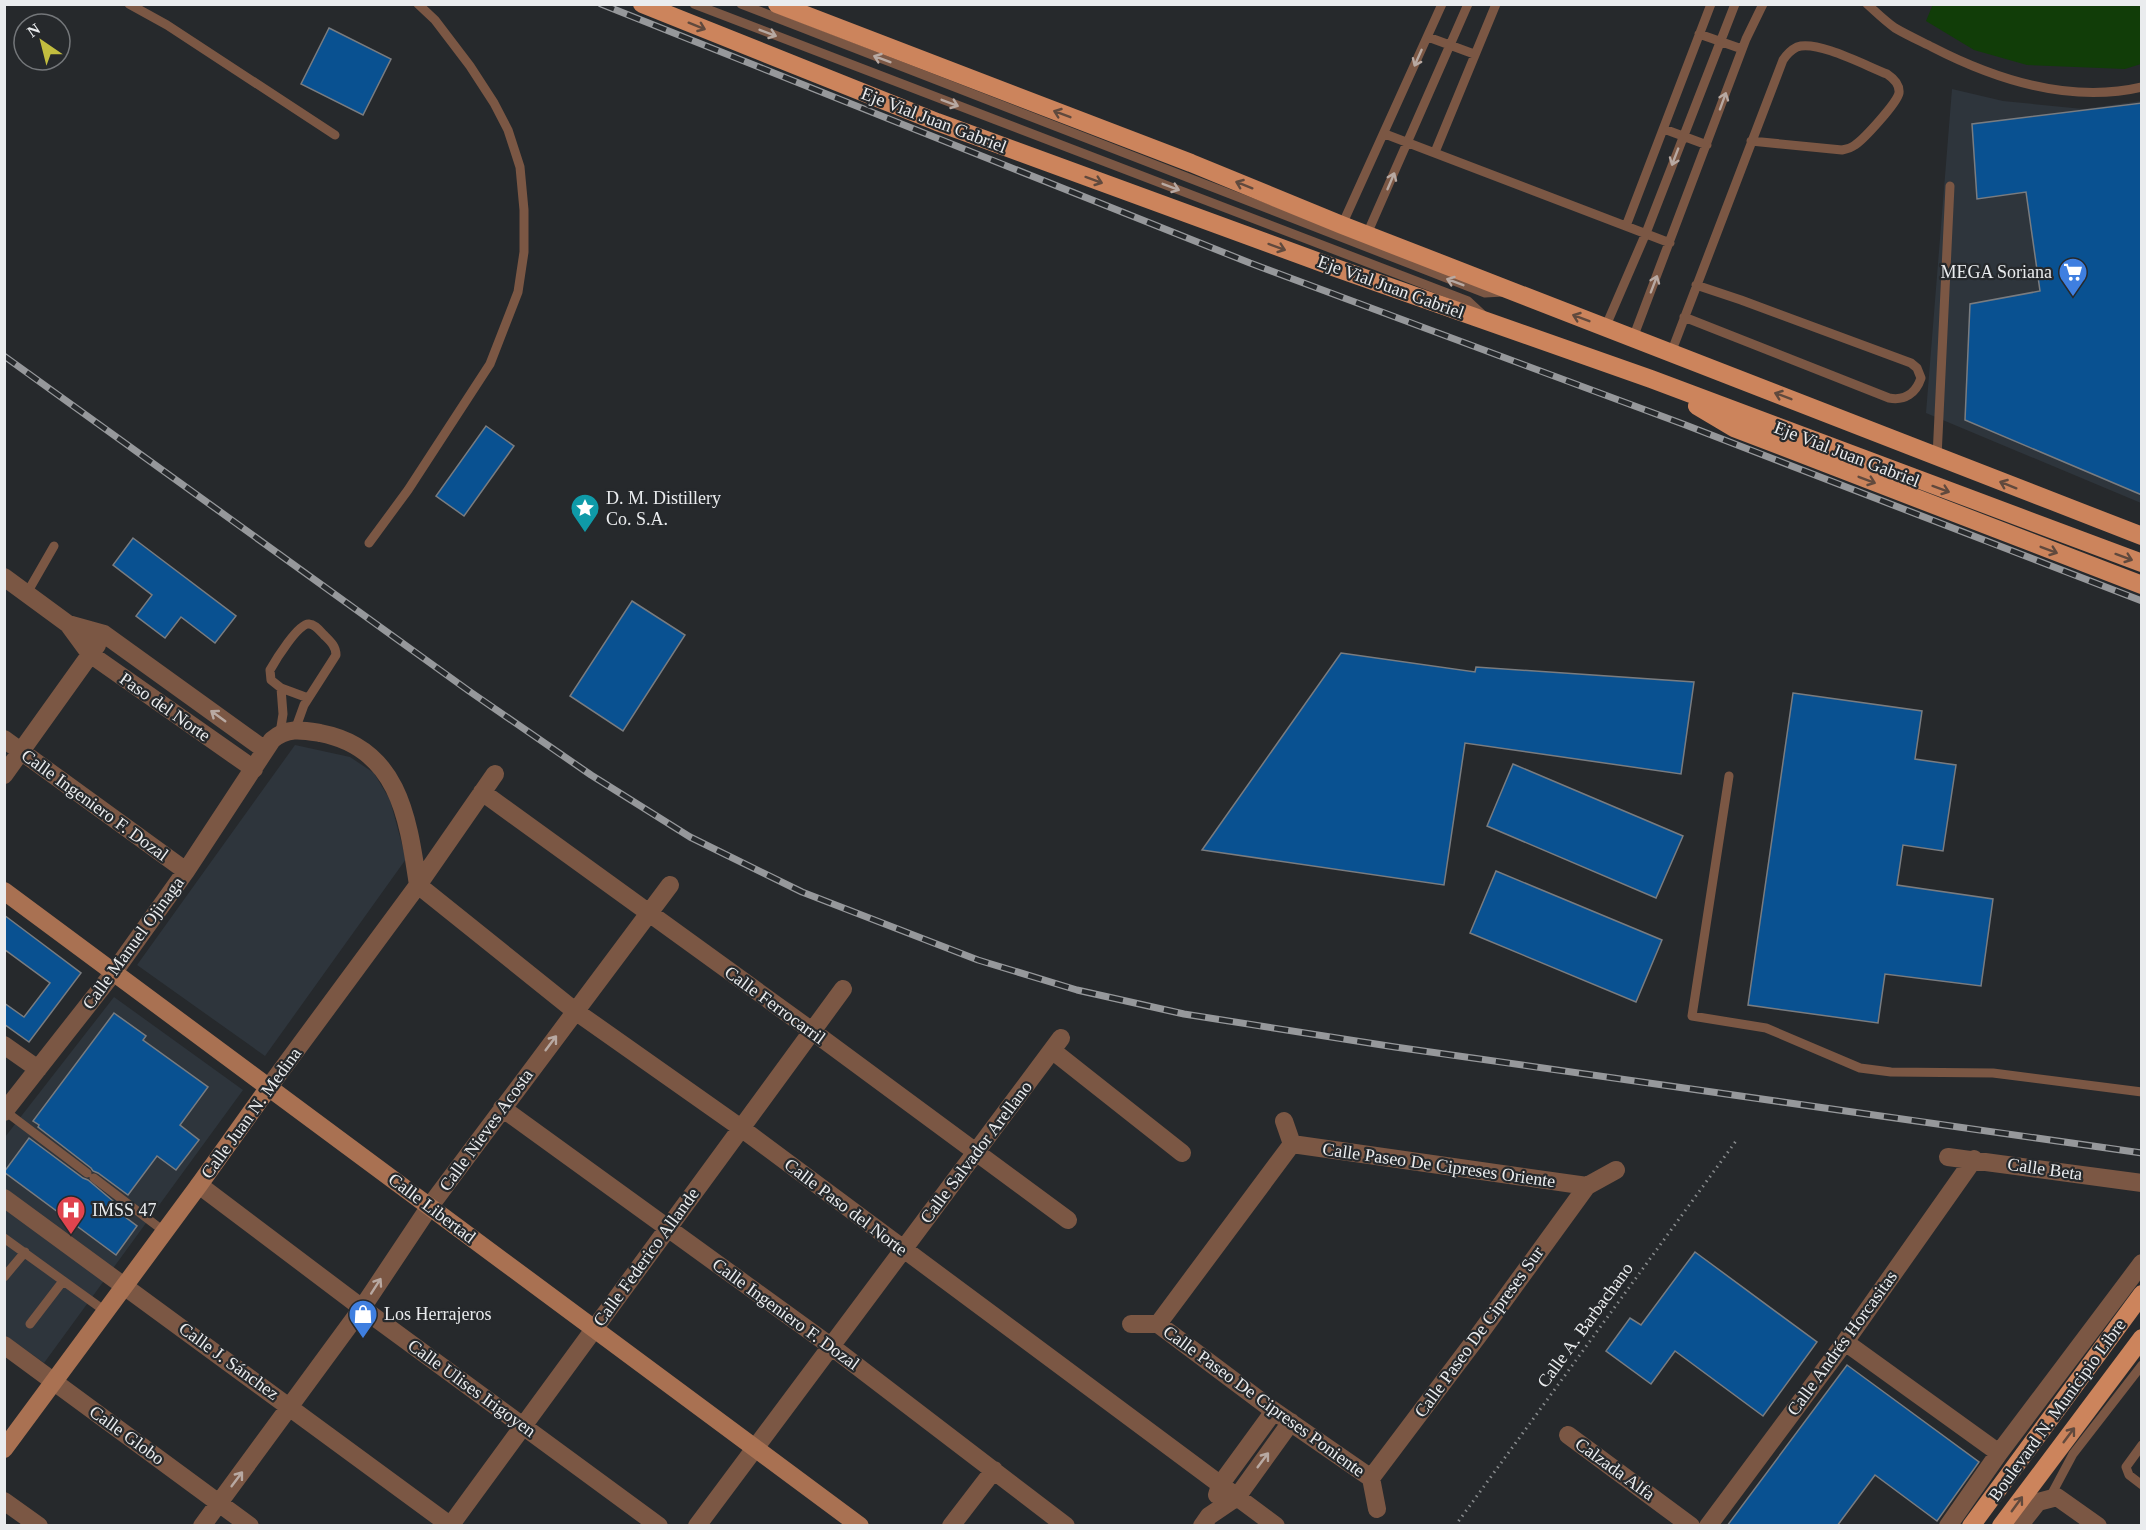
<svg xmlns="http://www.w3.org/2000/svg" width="2146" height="1530" viewBox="0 0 2146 1530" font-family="'Times New Roman',serif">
<rect width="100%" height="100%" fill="#26292c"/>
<path fill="#2e353c" d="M1952,89l51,12 80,8 58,-8v402l-215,-90z
M295,745l55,12 24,16 16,27 16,59 -141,197 -128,-91z
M114,997l129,93 -199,273 -39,-28v-198z"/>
<path fill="#113d08" d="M1933,4l208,1v59l-16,5 -98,-4 -53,-15 -48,-29z"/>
<path fill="#095191" stroke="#797c80" stroke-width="1.5" d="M329,28l62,31 -28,56 -62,-31z
M2142,103v392l-177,-75 5,-116 70,-13 -14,-99 -49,7 -5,-75z
M486,426l28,20 -50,70 -28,-20z
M133,538l103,78 -21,27 -34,-26 -16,21 -29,-22 16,-21 -39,-30z
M632,601l53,34 -62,96 -53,-35z
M1341,653l134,19 1,-5 218,15 -13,92 -216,-31 -21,142 -242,-35z
M1793,693l129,18 -7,48 41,6 -13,86 -40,-6 -6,40 96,14 -12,87 -96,-12 -7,49 -130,-18z
M1513,764l170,72 -27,62 -169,-72z
M1496,871l166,69 -26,62 -166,-69z
M4,915l77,58 -52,69 -25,-18v-21l20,14 26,-34 -46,-34z
M114,1013l32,23 -3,4 65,47 -28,38 19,15 -23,30 -19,-14 -29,39 -30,-22 -5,-2 -2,-3 -53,-41 1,-2 -6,-4z
M29,1138l54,40 5,2 31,26 -3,4 21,16 -21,29 -112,-83z
M1695,1252l122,90 -54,74 -88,-65 -24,33 -45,-33 24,-33 11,7z
M1847,1365l132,97 -42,59 -62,-46 -38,51h-110z"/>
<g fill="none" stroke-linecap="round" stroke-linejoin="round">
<path stroke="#888b8d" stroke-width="3" stroke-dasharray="1.5 4.5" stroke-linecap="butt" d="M1455,1526l281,-385"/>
<path stroke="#7b5744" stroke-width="9" d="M129,4l38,21 168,110
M694,4l774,297 15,14
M741,4l744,289 18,-1
M1867,4c9,8 18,17 28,24 12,7 25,13 37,19 64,33 138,57 210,40
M1699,34l43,15
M1428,37l46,17
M1664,129l43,16
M1385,134l285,109
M1435,152l61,-148
M1342,225l100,-221
M1626,226l85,-222
M1367,234l101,-230
M1684,317l205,81c16,3 27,-5 32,-20l-4,-10 -6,-5 -170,-63 -45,-15
M1605,328l41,-95 89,-229
M1633,338l113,-299 17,-35
M1671,353l112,-293c4,-6 8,-10 14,-13 21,-7 69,19 90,27 6,4 13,10 12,19 -2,10 -35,46 -44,52 -4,3 -8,4 -13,5l-91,-9
M1937,457l13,-271
M369,543l39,-53 82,-126 28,-72 6,-40v-42l-4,-43 -12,-37 -14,-27 -24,-37 -35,-46 -17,-16
M27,593l27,-47
M281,688l27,10
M280,733l3,-19 -2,-26 -10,-8 -1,-10c5,-9 29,-48 39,-46 6,0 11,7 15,11 6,6 12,11 12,20l-32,50 -9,25
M1729,776l-37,240 74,12 94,40 31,4 102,1 149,19
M5,1111l82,62
M94,1178l71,54
M4,1238l101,73
M4,1277l21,-25
M30,1324l33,-43
M2142,1445l-16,22 3,8 13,10
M2050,1497l23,-43 69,-89"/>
<path stroke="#7b5744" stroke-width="18" d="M4,577l64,47 22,30 164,115
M68,624l36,10 161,116
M4,739l182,132
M4,775l93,-130
M482,792l330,239 256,189
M4,1045l34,24
M1053,1051l129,102
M269,1087l149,-202 77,-111
M502,1108l330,239 234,179
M4,1112l110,-140 72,-101 86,-131c15,-13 30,-10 48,-7 79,15 88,85 98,152l157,126 166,117 535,398
M1284,1121l8,23
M1292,1144l295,42
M1948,1157l194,26
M199,1185l163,123 297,218
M4,1198l447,328
M1131,1324h27
M1158,1324l116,87 97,67
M1158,1324l134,-180
M1845,1342l154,111
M4,1345l246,181
M1568,1435l123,91
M1371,1478l107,-142 109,-150 29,-16
M1371,1478l6,31
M1217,1495l3,-10 54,-74
M4,1501l35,25
M202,1526l160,-218 68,-102 240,-321
M450,1526l393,-537
M697,1526l364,-488
M951,1526l43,-56
M1202,1526l7,-10 28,-19 54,-75
M1708,1526l137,-184 129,-183
M1948,1526l51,-73 143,-190
M2019,1526l19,-24 19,-5 41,29"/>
<path stroke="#a97152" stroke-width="18" d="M4,891l856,635
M4,1449l195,-264 70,-98"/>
<path stroke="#cc845c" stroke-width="18" d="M642,4l295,118 396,145 318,112 491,184
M777,4l414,159 151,62 800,311
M1697,406l37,22 408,157
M1971,1526l171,-232
M2001,1526l141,-188"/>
<g stroke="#96989b" stroke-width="7">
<path id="rail" d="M601,4l649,259 433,161 459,177
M4,356l465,335 122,84 99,62 112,55 176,68 99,30 107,24 211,33 747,106"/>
</g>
<use href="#rail" stroke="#26292c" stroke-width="4.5" stroke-dasharray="14" stroke-linecap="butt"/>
</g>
<defs><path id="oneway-shaft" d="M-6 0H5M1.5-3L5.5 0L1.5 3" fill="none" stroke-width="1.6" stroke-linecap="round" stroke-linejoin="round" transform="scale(1.5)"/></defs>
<g stroke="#60493d">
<use href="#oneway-shaft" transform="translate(697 26) rotate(22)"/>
<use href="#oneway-shaft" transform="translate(1062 114) rotate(-159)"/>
<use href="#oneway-shaft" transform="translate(1094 180) rotate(20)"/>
<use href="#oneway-shaft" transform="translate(1244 185) rotate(-158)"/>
<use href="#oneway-shaft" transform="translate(1277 247) rotate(20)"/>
<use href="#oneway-shaft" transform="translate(1581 318) rotate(-159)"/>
<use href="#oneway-shaft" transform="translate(1783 396) rotate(-159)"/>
<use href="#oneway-shaft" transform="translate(1867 480) rotate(21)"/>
<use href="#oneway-shaft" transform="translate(2008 485) rotate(-158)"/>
<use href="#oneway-shaft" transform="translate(1941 489) rotate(20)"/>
<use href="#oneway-shaft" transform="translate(2049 550) rotate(21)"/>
<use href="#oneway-shaft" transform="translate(2124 557) rotate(20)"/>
<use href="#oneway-shaft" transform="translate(2069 1435) rotate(-53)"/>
<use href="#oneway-shaft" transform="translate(2017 1504) rotate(-54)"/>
</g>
<g stroke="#b8a9a2">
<use href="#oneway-shaft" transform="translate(768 33) rotate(21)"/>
<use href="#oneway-shaft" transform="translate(1418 58) rotate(114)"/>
<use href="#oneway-shaft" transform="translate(882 59) rotate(-159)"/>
<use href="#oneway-shaft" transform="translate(1723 101) rotate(-70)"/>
<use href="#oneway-shaft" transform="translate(950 103) rotate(21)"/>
<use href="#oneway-shaft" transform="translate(1675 157) rotate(111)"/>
<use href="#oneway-shaft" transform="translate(1391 181) rotate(-67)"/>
<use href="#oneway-shaft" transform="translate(1171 187) rotate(21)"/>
<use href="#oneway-shaft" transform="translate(1455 282) rotate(-159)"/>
<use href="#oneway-shaft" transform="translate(1654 284) rotate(-69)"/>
<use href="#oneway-shaft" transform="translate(218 716) rotate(-144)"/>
<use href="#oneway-shaft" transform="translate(551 1043) rotate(-53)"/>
<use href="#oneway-shaft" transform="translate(376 1286) rotate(-57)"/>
<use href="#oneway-shaft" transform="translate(1263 1460) rotate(-53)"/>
<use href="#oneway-shaft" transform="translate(237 1479) rotate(-53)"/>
</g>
<defs>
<g id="supermarket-pin" transform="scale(1.5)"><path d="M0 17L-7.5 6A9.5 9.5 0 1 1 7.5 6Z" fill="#3f7fe0" stroke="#26292c"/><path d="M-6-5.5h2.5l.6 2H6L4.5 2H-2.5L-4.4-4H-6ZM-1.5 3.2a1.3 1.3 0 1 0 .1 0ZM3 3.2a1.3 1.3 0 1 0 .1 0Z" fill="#fff"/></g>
<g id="sight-pin" transform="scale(1.5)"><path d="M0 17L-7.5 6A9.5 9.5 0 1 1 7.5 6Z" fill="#0f9aa8" stroke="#26292c"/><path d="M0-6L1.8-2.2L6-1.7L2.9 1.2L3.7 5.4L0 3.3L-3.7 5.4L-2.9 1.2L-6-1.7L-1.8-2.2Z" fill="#fff"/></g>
<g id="hospital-pin" transform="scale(1.5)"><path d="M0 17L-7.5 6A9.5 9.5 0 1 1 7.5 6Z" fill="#e0444e" stroke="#26292c"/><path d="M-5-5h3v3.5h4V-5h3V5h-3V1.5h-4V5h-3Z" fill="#fff"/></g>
<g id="shop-pin" transform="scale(1.5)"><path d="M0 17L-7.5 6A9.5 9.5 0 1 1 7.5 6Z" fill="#3f7fe0" stroke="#26292c"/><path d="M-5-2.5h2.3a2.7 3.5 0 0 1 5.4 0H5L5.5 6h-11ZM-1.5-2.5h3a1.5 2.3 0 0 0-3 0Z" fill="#fff"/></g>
</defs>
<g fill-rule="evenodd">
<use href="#supermarket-pin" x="2073" y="272"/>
<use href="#sight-pin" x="585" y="508"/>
<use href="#hospital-pin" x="71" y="1210"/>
<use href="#shop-pin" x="363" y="1314"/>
</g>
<g text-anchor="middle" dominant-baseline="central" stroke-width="4.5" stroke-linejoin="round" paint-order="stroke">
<g font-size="18" fill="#eaecee" stroke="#26292c">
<text transform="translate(934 120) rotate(21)">Eje Vial Juan Gabriel</text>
<text transform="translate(1391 287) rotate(20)">Eje Vial Juan Gabriel</text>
<text transform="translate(1847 454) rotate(21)">Eje Vial Juan Gabriel</text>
<text transform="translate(165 707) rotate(35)">Paso del Norte</text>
<text transform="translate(95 805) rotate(36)">Calle Ingeniero F. Dozal</text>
<text transform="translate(133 943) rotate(-54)">Calle Manuel Ojinaga</text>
<text transform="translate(775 1005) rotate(36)">Calle Ferrocarril</text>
<text transform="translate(251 1113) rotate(-54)">Calle Juan N. Medina</text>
<text transform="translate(486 1130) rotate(-54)">Calle Nieves Acosta</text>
<text transform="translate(976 1152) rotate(-53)">Calle Salvador Arellano</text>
<text transform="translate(1439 1165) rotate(8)">Calle Paseo De Cipreses Oriente</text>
<text transform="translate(2045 1169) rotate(8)">Calle Beta</text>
<text transform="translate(846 1207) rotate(37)">Calle Paso del Norte</text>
<text transform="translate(432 1208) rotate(37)">Calle Libertad</text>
<text transform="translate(646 1257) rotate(-54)">Calle Federico Allande</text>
<text transform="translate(786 1314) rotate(36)">Calle Ingeniero F. Dozal</text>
<text transform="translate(1585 1325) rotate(-54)">Calle A. Barbachano</text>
<text transform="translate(1479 1332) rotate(-54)">Calle Paseo De Cipreses Sur</text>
<text transform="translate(1842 1343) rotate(-54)">Calle Andrés Horcasitas</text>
<text transform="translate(229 1361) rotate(36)">Calle J. Sánchez</text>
<text transform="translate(472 1388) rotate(36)">Calle Ulises Irigoyen</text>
<text transform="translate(1264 1401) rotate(36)">Calle Paseo De Cipreses Poniente</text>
<text transform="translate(2057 1410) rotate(-54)">Boulevard N. Municipio Libre</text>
<text transform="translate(127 1435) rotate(36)">Calle Globo</text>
<text transform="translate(1615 1469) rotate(36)">Calzada Alfa</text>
</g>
<g font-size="18" fill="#eaecee" stroke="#26292c" text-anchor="start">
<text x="2052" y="272" text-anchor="end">MEGA Soriana</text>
<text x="606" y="498">D. M. Distillery<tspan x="606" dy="21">Co. S.A.</tspan></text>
<text x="92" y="1210">IMSS 47</text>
<text x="384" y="1314">Los Herrajeros</text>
</g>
</g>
<rect width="2146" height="1530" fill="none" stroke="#eaecee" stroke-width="12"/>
<g transform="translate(42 42) rotate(325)"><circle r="28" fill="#26292c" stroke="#74777a" stroke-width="1.5"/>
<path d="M0-4.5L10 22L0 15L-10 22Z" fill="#c2bd3f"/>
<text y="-9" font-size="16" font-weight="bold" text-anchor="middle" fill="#eaecee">N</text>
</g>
</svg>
